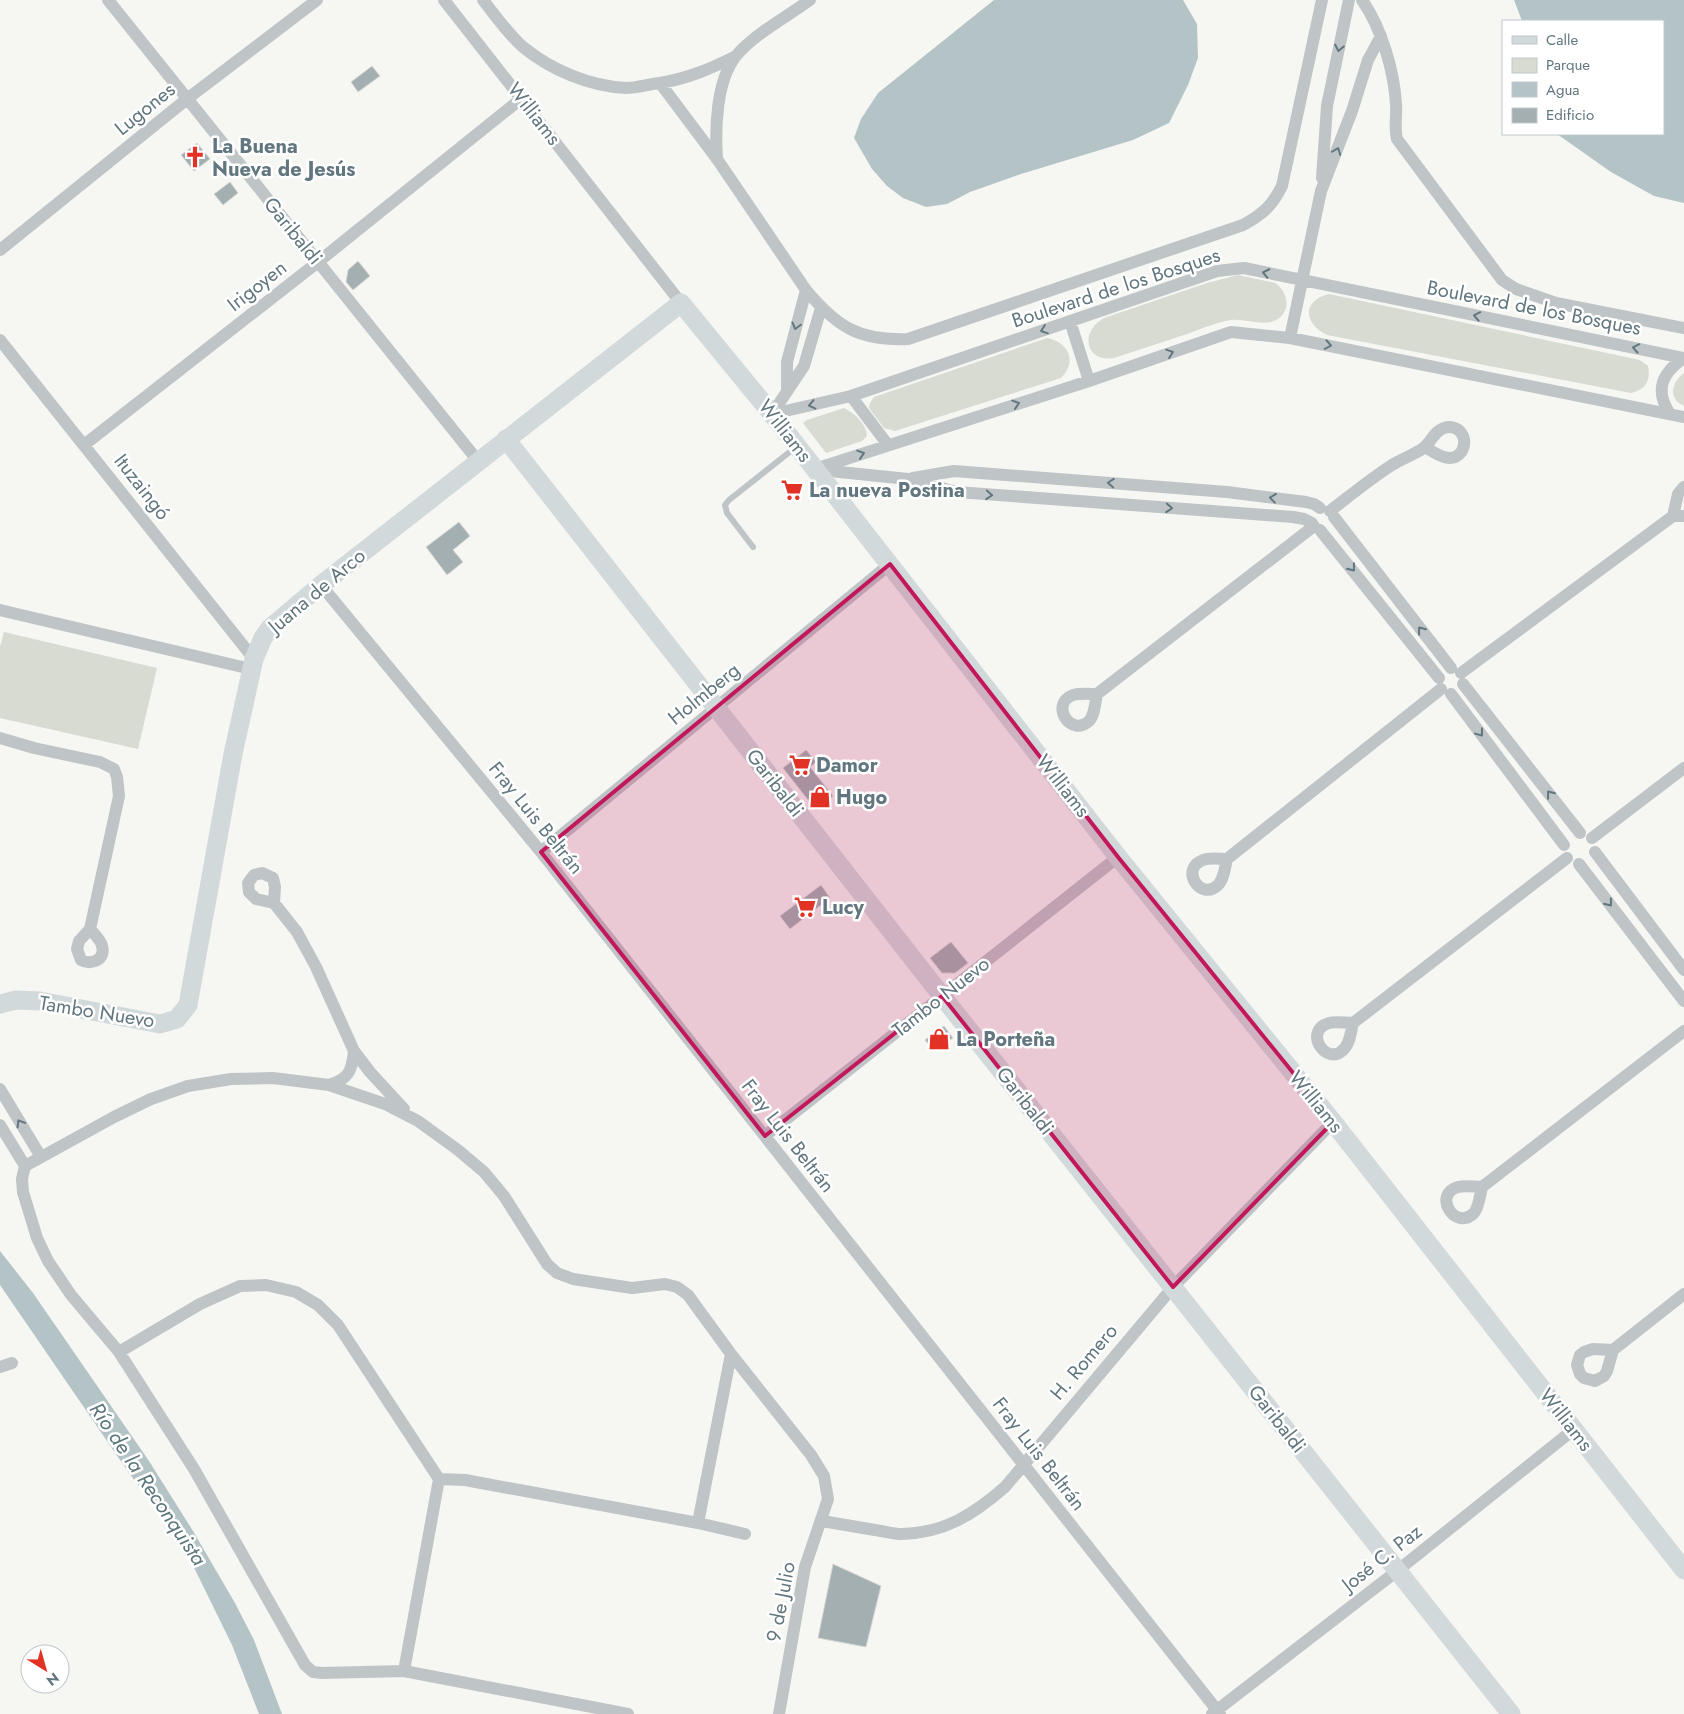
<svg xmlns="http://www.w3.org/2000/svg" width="1684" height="1714" viewBox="0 0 1684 1714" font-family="Jost,sans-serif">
<rect width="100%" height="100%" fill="#f6f6f3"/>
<path fill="#d7dbd2" d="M1238,275l37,8c13,8 17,29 1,37 -13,7 -31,-2 -45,0 -14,2 -28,8 -41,13 -25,8 -51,17 -76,25 -27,5 -36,-25 -10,-40l103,-35z
M1329,294l311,66 8,6c3,14 -2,24 -17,27l-304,-58c-23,-11 -26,-34 2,-41z
M1047,338c21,4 31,23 14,40l-166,53 -11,-3 -15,-20 1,-5 4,-6z
M1684,373v33c-16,-7 -13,-23 0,-33z
M844,408c11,6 22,15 23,28l-5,5 -36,12 -23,-30 4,-3z
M4,632l153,36 -19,81 -138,-31v-71z"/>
<path fill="#b4c4c6" d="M994,0h189l14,24 1,34 -10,27 -19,38 -36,17 -112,34 -51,18 -23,12 -21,3 -23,-9 -16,-12 -15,-17 -18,-31 7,-19 17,-26z
M1514,0h170v203l-30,-7 -43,-24 -54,-38h106v-113h-141z
M0,1251l33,42 116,168 44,70 42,72 19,37 28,74h-23l-27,-69 -51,-104 -52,-68 -129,-188z"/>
<path fill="#a4afb2" stroke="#d8d7d5" d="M372,66l8,10 -22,16 -7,-10z
M197,143l13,16 -16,12 -13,-16z
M230,182l8,11 -15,12 -9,-11z
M358,261l12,15 -17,14 -7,-8 2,-12z
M459,522l11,14 -17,14 10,12 -16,13 -21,-28z
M806,750l10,12 -6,5 23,29 -17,14 -33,-42z
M821,885l9,13 -40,31 -10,-13z
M951,942l17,21 -13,10h-13l-12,-15z
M944,1026l9,12 -19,13 -9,-11z
M833,1564l48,22 -15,61 -48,-9z"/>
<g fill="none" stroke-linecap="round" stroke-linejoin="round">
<path stroke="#bfc4c7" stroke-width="6" d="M753,547l-26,-34 -2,-8 4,-5 67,-53"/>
<path stroke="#bfc4c7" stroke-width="12" d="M108,0l370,461
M444,0l237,303
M483,0c12,15 25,34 40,47 28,23 66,39 103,41 11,0 23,-4 34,-5l57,76 89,131c31,37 53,51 102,49l335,-114c20,-11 29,-19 39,-39l40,-186
M1362,0c19,27 32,70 34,104 1,12 -2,23 1,35l105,141 14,9 40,14 128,25
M660,83c29,-5 50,-14 76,-27
M717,159c-2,-30 -1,-78 19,-103 17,-21 52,-40 74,-56
M1322,178l5,-72 22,-106
M0,250l187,-151 130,-99
M1070,321l19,60
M1290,338l31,-147 31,-80 16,-51 13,-24
M0,340l254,319
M787,390v-28l19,-72
M851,396l37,49
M772,414l79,-18 366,-125 27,-3 440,90
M772,414l32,-48 17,-58
M1670,414c-16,-24 -8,-41 14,-56
M84,445l234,-183 204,-164
M815,469l274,-88 142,-49 59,6 394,79
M820,470l88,9 49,13 336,25 11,2 8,4
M913,478l41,-7 273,21 79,10 8,2 6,4
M1330,511c21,-16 40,-32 62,-46 10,-6 21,-10 30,-16 9,-6 12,-18 22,-21 8,-3 16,1 19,8 2,5 1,11 -1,15 -10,15 -27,2 -37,-4
M1673,516l5,-22 6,-7
M1334,517l117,151
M1320,530l119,148
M321,585l220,267 679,862
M0,610l251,59
M1461,673l212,-157h11
M1463,684l117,149
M1097,694c-2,8 -2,21 -8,27 -18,17 -40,-17 -16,-26 7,-2 17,-1 24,-1l217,-168
M1451,694l113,151
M0,738l34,10 66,14 14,7 3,8 2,19 -29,133 -11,12 -2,8 4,11c11,6 25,-1 21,-14 -1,-6 -8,-12 -12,-17
M1592,838l92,-70
M541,852l349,-288
M1595,852l89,118
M1227,859c-7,0 -17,-2 -24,1 -24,9 -2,42 15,25 6,-6 7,-18 9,-26l214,-170
M1579,864l105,137
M274,903l1,-16 -2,-9 -11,-5 -8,2 -6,8 1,9 7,7 18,4 23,29 19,35 38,84c-2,21 -6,28 -25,34
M1353,1023c-8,0 -17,-2 -24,0 -27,8 -2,45 15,26 6,-6 7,-18 9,-26l214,-165
M354,1051l16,21 34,37
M0,1089l41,68
M0,1125l25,41 -3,13 1,13 14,46 11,23 23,34 48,57 75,117 111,196 8,7 9,1 82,-2 224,43
M765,1136l353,-279
M25,1166l89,-49 37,-18 37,-13 43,-7 42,-1 56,7 56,19 33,17 40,29 26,22 20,24 43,68 10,9 16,6 59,9 33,-4 12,3 11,8 43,59 80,101 13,21 4,23 -23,68 -26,147
M1482,1187c-8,0 -17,-2 -24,0 -26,7 -3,45 16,26 5,-6 6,-18 8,-26l202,-156
M1613,1350l-20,-1 -9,3 -4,3 -3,10 3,9 4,4 11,3 9,-5 3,-5 6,-21 71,-56
M119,1352l81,-48 40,-18 26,-1 30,7 22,13 20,20 101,154 -35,192
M0,1367l12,-4
M439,1479l26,1 233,43 47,11
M822,1521c18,3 36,6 53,9 9,1 18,4 27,4 43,-1 72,-20 103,-47l168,-200 160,-165
M698,1523l33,-169
M1212,1714l185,-143 176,-141"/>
<path stroke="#d2d9db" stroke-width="19" d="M506,439l436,557 569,718
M0,1004l16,-4 24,1 120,23 17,-5 11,-14 45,-251 21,-95 9,-21 7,-10 51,-43 360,-282 91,111 346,443 215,265 351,448"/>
</g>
<defs><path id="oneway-chevron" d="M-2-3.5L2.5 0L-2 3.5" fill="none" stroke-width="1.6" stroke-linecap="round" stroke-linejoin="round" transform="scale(1.25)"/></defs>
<g stroke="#61767e">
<use href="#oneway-chevron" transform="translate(1339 48) rotate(101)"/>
<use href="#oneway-chevron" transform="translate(1337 151) rotate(-69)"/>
<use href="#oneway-chevron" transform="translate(1266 273) rotate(-168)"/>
<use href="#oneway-chevron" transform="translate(1477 316) rotate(-169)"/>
<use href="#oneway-chevron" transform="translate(796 326) rotate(105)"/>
<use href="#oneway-chevron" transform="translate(1044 330) rotate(161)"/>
<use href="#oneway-chevron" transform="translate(1328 345) rotate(11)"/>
<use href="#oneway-chevron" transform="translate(1636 348) rotate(-169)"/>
<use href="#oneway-chevron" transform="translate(1170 353) rotate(-19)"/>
<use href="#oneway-chevron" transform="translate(1016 404) rotate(-18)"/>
<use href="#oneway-chevron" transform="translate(812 405) rotate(167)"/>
<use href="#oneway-chevron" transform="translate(861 454) rotate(-18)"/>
<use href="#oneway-chevron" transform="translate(1111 483) rotate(-176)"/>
<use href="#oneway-chevron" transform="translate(989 495) rotate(4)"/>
<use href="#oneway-chevron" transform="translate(1273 498) rotate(-173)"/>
<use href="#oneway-chevron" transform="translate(1169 508) rotate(4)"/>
<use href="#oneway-chevron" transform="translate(1352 568) rotate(52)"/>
<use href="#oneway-chevron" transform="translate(1421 630) rotate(-128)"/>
<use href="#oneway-chevron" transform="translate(1480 733) rotate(53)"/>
<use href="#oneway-chevron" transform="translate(1550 794) rotate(-128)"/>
<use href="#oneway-chevron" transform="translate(1609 903) rotate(52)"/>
<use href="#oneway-chevron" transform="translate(20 1123) rotate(-121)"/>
</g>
<path fill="#c2185b" fill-opacity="0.2" stroke="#c2185b" stroke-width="4" stroke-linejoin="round" d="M890,564l228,293 215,265 -160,165 -231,-291 -177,140 -224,-284z"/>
<defs>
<g id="church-bare" transform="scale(1.725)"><path d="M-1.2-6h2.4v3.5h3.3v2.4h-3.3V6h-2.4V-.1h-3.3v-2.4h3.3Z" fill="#e23226" stroke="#fff" stroke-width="2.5" paint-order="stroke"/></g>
<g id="supermarket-bare" transform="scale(1.725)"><path d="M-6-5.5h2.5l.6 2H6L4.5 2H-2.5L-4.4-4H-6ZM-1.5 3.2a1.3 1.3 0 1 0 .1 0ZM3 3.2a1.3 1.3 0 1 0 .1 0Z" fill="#e23226" stroke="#fff" stroke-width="2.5" paint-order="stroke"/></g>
<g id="shop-bare" transform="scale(1.725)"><path d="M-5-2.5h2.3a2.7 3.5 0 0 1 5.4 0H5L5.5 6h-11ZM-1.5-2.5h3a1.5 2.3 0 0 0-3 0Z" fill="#e23226" stroke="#fff" stroke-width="2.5" paint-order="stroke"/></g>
</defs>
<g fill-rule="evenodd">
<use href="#church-bare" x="195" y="157"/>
<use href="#supermarket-bare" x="792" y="490"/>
<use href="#supermarket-bare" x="800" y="765"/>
<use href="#shop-bare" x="820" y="797"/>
<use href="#supermarket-bare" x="805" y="907"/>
<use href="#shop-bare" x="939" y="1039"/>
</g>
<g text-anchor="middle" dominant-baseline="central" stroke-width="5" stroke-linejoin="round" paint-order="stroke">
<g font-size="20" fill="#61767e" stroke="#fff">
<text transform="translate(145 109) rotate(-39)">Lugones</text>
<text transform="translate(534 114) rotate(52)">Williams</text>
<text transform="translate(293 231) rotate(51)">Garibaldi</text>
<text transform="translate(257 286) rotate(-38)">Irigoyen</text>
<text transform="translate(1116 288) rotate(-18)">Boulevard de los Bosques</text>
<text transform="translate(1534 308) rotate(11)">Boulevard de los Bosques</text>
<text transform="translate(785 431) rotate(52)">Williams</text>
<text transform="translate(142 487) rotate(52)">Ituzaingó</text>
<text transform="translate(317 591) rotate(-40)">Juana de Arco</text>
<text transform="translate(704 694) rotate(-39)">Holmberg</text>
<text transform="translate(775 783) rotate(52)">Garibaldi</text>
<text transform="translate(1063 786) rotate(52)">Williams</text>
<text transform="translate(536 818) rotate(51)">Fray Luis Beltrán</text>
<text transform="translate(941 997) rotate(-38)">Tambo Nuevo</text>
<text transform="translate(97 1012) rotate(9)">Tambo Nuevo</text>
<text transform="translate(1025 1101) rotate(52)">Garibaldi</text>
<text transform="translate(1316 1102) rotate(51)">Williams</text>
<text transform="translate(788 1136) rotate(52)">Fray Luis Beltrán</text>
<text transform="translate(1084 1362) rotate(-50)">H. Romero</text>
<text transform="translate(1277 1419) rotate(52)">Garibaldi</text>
<text transform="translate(1566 1420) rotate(52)">Williams</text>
<text transform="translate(1039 1454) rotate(52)">Fray Luis Beltrán</text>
<text transform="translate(1382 1558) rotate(-38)">José C. Paz</text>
<text transform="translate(781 1602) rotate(-79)">9 de Julio</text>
</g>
<g font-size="20" font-weight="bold" fill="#61767e" stroke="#fff" text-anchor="start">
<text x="212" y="146">La Buena<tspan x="212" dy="23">Nueva de Jesús</tspan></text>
<text x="809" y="490">La nueva Postina</text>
<text x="816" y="765">Damor</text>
<text x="836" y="797">Hugo</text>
<text x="822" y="907">Lucy</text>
<text x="956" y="1039">La Porteña</text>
</g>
<g font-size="21" font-style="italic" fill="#5c7679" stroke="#fff">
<text transform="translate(148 1484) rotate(56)">Río de la Reconquista</text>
</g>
</g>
<rect x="1502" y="20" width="162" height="115" fill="#ffffff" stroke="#c0c8cb"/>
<rect x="1512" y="36" width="25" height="8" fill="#d2d9db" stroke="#c0c8cb"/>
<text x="1546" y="45" font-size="15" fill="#61767e">Calle</text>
<rect x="1512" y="58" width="25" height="15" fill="#d7dbd2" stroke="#c0c8cb"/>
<text x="1546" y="70" font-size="15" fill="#61767e">Parque</text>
<rect x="1512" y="82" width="25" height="15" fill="#b4c4c6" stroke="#c0c8cb"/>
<text x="1546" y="95" font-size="15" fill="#61767e">Agua</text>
<rect x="1512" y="108" width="25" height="15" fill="#a4afb2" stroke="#c0c8cb"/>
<text x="1546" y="120" font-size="15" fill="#61767e">Edificio</text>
<g transform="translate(45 1669) rotate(143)"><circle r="24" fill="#ffffff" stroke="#c0c8cb"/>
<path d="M0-4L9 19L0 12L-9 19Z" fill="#e23226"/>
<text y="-8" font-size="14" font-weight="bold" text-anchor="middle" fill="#61767e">N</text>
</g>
</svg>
